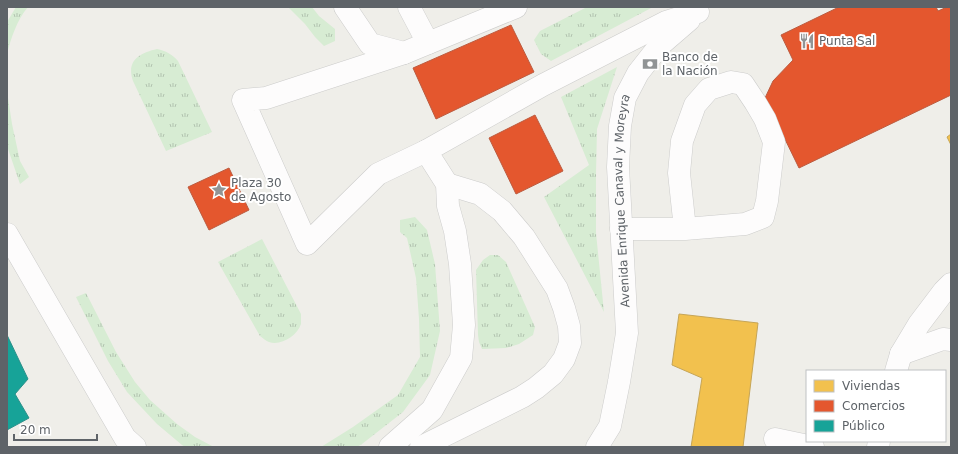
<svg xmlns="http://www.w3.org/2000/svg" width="958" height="454" viewBox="0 0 958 454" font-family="'DejaVu Sans',sans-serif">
<defs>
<pattern id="grass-tufts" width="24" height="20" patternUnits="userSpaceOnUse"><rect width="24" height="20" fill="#d7ecd3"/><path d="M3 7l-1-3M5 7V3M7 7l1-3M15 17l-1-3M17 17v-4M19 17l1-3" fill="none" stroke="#b2c3af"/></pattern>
</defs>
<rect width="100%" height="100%" fill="#efeee9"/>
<path fill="url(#grass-tufts)" d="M16,7h12c-11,13 -17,31 -21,47v-32z
M288,7h24l7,9 16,13v12l-11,5 -9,-9 -10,-13z
M587,7h66l-102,54 -10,-7 -7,-14 6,-9z
M157,49c9,2 15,5 21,12l34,71 -46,19 -33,-70c-7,-20 6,-28 24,-32z
M617,67l-20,62 -1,45v59l8,79 -60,-115 45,-32 -28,-68z
M7,91l5,33 8,37 9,16 -9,7 -13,-38z
M415,217l12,13 8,34 5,67 -10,44 -27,37 -41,32 -5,3h-36l32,-20 45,-32 22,-38 -1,-38 -3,-41 -9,-40 -7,-6v-12z
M262,239l39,75c0,3 0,7 0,10 -4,12 -20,22 -32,18 -3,-1 -6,-4 -9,-6l-42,-74z
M490,255h8l8,7 29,65 -2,8 -14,9 -13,4 -24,1 -3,-7 -1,-7 -2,-65 7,-10z
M86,293l30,59 19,30 15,18 27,24 18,13 19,10h-29l-3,-2 -25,-21 -30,-32 -19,-31 -32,-64z"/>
<path fill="#f2c14e" stroke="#c6a556" d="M951,134v11l-4,-8z
M679,314l79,9 -15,124h-52l11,-69 -30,-13z"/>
<path fill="#e4572e" stroke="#bc5b3f" d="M839,7h97l2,4 9,-4h3l1,3v85l-152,73 -34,-70 8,-17 20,-21 -12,-25z
M511,25l23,47 -98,47 -23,-51z
M535,115l28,56 -47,23 -27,-56z
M229,168l20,42 -40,20 -21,-43z"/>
<path fill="#17a398" stroke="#2c908a" d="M7,335l21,44 -13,15 14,24 -22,12z"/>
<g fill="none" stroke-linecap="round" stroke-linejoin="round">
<g stroke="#cccccb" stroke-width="23">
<g id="minor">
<path d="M345,7l25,37 34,9 112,-46"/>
<path d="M409,7l19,36"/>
<path d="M404,53l-138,45 -23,2 64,144 71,-70 48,-23"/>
<path d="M621,229h64l60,-5 18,-7 4,-16 7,-59 -9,-23 -10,-17 -12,-18 -12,-2 -22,7 -14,16 -13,36 -3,32 6,56"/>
<path d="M7,234l118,204 10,9"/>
<path d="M901,354l42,-15 8,1"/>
<path d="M896,371l5,-17 18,-30 25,-33 7,-7"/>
<path d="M775,439l38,8"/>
<path d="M390,447l42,-37 29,-52 3,-33 -4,-61 -5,-33 -7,-25 -1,-22 -21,-33 117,-66 123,-63 32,-10"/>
<path d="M421,447l101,-50 14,-9 17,-14 11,-15 6,-16 -1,-17 -5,-18 -7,-19 -33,-52 -22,-26 -22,-17 -33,-10"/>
<path id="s1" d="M597,447l13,-21 9,-44 8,-49 -9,-166 2,-41 5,-28 13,-25 22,-28 29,-25"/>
<path d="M878,447l1,-6"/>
</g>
</g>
<use href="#minor" stroke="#fdfcfc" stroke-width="22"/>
</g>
<defs>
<g id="restaurant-bare" transform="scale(1.2)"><path d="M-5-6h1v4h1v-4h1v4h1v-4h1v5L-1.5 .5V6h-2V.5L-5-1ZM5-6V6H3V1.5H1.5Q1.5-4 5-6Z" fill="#919495" stroke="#fff" stroke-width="2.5" paint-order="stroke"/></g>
<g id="bank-bare" transform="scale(1.2)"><path d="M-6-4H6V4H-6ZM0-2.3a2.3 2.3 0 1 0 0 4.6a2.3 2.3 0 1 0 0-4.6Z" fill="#919495" stroke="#fff" stroke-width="2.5" paint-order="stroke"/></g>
<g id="sight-bare" transform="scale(1.2)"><path d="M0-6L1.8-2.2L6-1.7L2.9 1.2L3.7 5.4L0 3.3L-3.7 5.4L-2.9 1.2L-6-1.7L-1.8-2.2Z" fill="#919495" stroke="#fff" stroke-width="2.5" paint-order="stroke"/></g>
</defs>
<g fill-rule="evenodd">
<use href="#restaurant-bare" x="807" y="41"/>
<use href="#bank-bare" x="650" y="64"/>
<use href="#sight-bare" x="219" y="190"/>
</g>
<g text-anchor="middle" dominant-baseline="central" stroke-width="4" stroke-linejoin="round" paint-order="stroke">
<g font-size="12" fill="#5e6368" stroke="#fff" text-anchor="start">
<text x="819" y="41">Punta Sal</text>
<text x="662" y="57">Banco de<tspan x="662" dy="14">la Nación</tspan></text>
<text x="231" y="183">Plaza 30<tspan x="231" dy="14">de Agosto</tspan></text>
</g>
<g font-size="12" fill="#5e6368" stroke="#fff">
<text stroke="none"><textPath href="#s1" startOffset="252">Avenida Enrique Canaval y Moreyra</textPath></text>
</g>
</g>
<rect width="958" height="454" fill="none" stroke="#5e6368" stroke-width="16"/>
<rect x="806" y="370" width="140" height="72" fill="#ffffff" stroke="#bfc1c3"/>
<rect x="814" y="380" width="20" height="12" fill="#f2c14e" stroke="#bfc1c3"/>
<text x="842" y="390" font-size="12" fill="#5e6368">Viviendas</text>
<rect x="814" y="400" width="20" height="12" fill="#e4572e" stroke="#bfc1c3"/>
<text x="842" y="410" font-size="12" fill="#5e6368">Comercios</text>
<rect x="814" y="420" width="20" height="12" fill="#17a398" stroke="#bfc1c3"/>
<text x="842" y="430" font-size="12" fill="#5e6368">Público</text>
<path d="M14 434v6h83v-6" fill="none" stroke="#5e6368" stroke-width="2"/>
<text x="20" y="434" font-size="12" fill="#5e6368" stroke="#ffffff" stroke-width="3" paint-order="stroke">20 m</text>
</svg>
